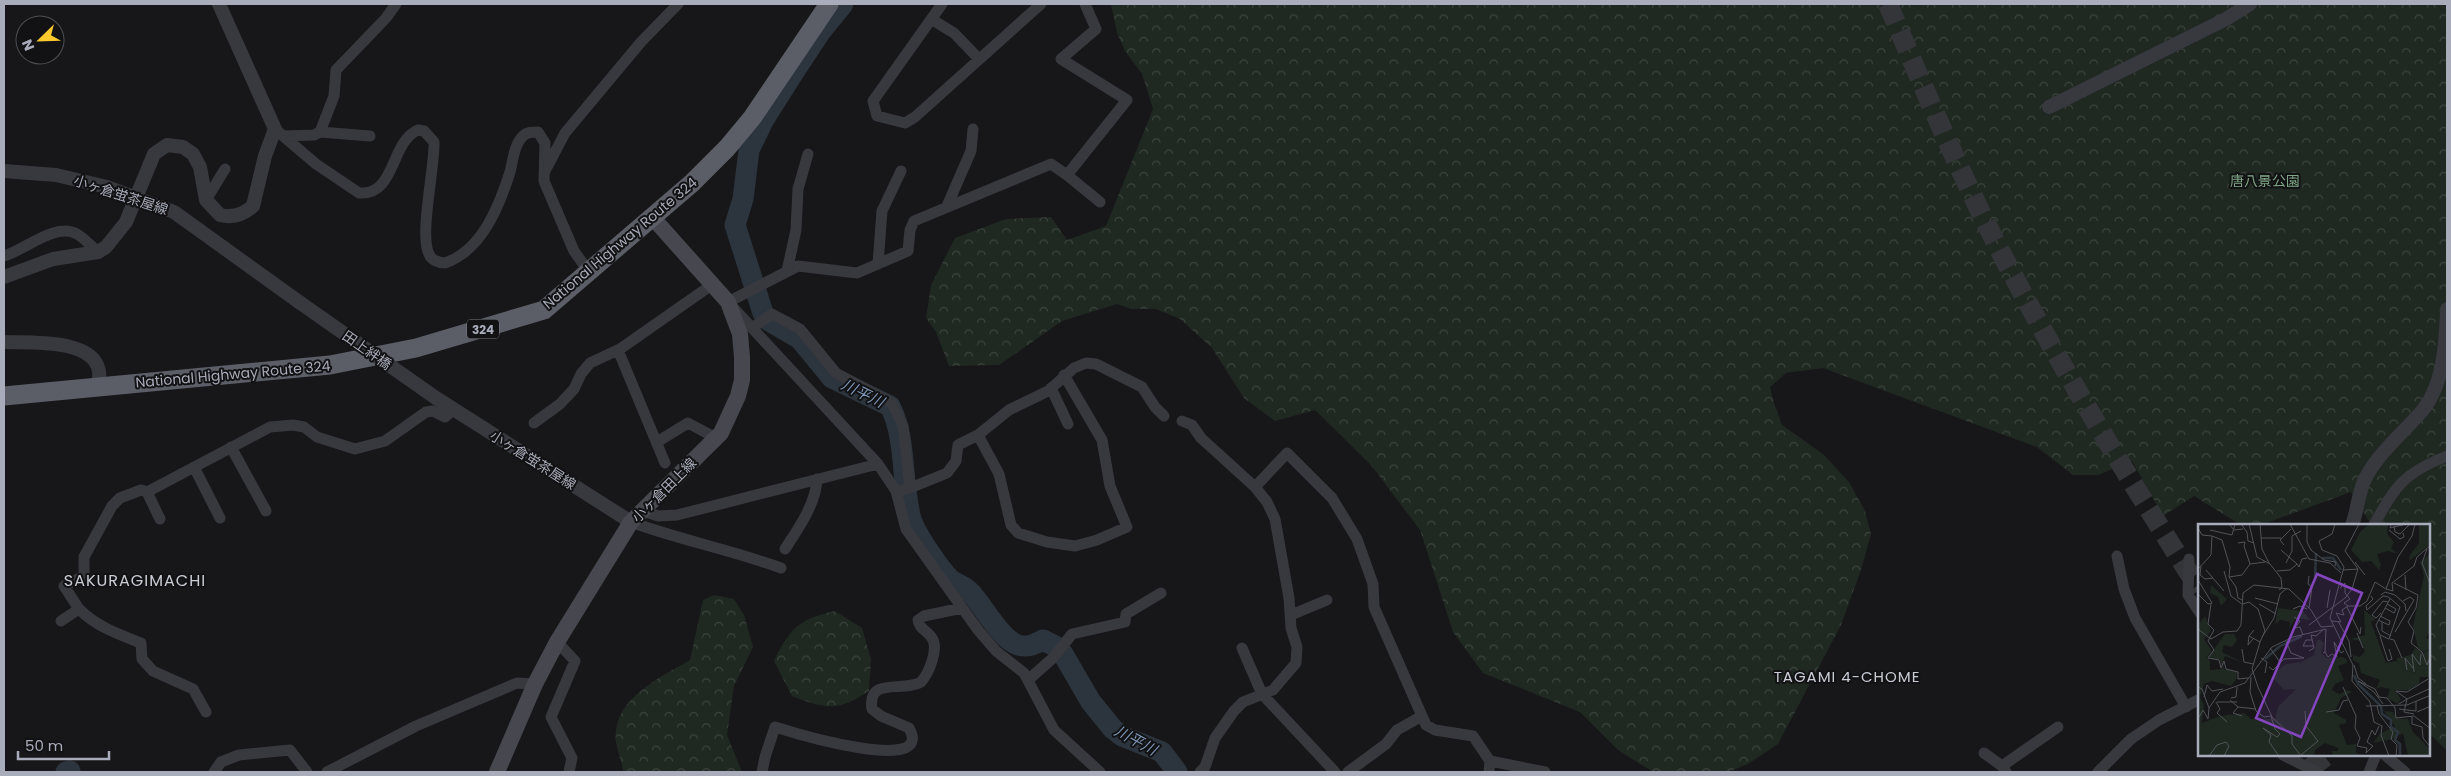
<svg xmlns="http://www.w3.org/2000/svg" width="2451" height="776" viewBox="0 0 2451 776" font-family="Poppins,'Noto Sans JP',sans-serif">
<defs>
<pattern id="forest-crowns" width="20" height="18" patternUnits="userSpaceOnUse" patternTransform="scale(1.25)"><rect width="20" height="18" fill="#1f2821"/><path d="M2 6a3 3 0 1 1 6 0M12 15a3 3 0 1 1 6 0" fill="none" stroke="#3d443f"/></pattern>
</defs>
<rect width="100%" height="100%" fill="#171719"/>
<path fill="url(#forest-crowns)" d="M1111,4h1336v747l-17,-17v-209h-59l-20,-33 -90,33h-20l-47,-29 -31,20 -31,-55 -34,14h-25l-36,-28 -214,-79 -37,5 -16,14 4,16 8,22 41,29 26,28 16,29 6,23 -10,36 -20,55 -63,119 -30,20 -20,8h-75l-35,-22 -38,-38 -97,-39 -30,-41 -33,-102 -49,-65 -56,-55 -40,11 -31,-23 -32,-50 -32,-29 -24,-10h-25l-14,-5 -55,17 -63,44 -50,1 -13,-34 -10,-14 5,-33 24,-47 51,-19 45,-2 16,23 39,-14 47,-117 -11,-35 -17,-23 -8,-18z
M714,595l20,4 10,16 9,32 -19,39 -7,49 15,37h-118c-3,-10 -6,-20 -8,-30 -5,-43 44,-64 74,-82l13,-60z
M835,611l27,17 9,31 -2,32c-31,21 -44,18 -77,5l-18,-35c16,-33 25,-42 61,-50z"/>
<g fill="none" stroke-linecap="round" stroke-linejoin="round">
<path stroke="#2c353e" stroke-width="21" d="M843,4l-22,27 -29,44 -29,46 -14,29 -6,49 -8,26 28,88 6,8 31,18 32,39 58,28c17,33 11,77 21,113 4,14 29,50 39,60 6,5 15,7 20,13 13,13 30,47 48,53 10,3 17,-1 25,-5l14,7 6,7 28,48 22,27 9,7 40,16 15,20
M66,772l4,-1"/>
<path stroke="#343539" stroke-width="20" stroke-dasharray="20 10" stroke-linecap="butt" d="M1888,4c34,80 68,160 107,237 62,120 132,236 205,349
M2311,755l13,17"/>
<path stroke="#38383f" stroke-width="11" d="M942,4l-69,97 4,15 28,7 10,-6 126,-113
M1085,4l11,25 -35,30 66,41 -60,75 33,27
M931,19l23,14 25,26
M275,129l41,35 43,29c37,3 31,-51 59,-63l6,1 10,11c1,25 -15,93 -5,112 2,6 10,9 16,9 37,-13 54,-56 65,-91 3,-12 4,-27 13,-36 4,-4 9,-4 15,-4l7,11 -1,38 30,70 15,21
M320,132l50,4
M284,136l30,-1 6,-3 14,-36 2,-26 50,-52 10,-14
M544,173l21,-40 76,-91 37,-38
M1067,175l-16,-11 -137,57 -4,9 -2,21 -51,22 -59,-7 -70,36 150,162 18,27 10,38 72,101 18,21 28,22 30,57 46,42
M206,200l19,-31
M947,206l24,-55 2,-22
M4,256c21,-6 51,-34 73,-22 7,4 14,12 21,18
M878,264l4,-53 19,-40
M787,271l9,-41 2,-41 10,-35
M752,328l20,-14 28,15 36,44 56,30 11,23 7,62 -8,2
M618,350l47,113
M1051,388l17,36
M1182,421l10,4 9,13 54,49
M534,423l26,-19 14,-15 7,-15 9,-11 30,-14 93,-65
M978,435l21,39 12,51 7,8 29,9 28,4 22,-6 30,-13 -17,-41 -8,-46 -38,-65
M657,442l31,-19 28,15
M231,447l35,64
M194,467l26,51
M910,488l37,-15 9,-12 2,-16 20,-10 31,-25 39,-19 26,-23 12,-5 10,1 46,23 13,20 9,9
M147,492l123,-65 23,-2 11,2 13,10 38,12 30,-8 41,-29 7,-1 12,6 8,-7
M643,511l15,5 19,-1 201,-51
M631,522c49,18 101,28 150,46
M2374,525c22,-40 30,-52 73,-69
M785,549c13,-20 31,-45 32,-70
M2117,556l7,33 11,29 51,89
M2189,559l-1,36 12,18
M79,609c18,18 39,25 62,34l1,16 11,12 40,18 13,23
M1291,615l36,-15
M61,621l18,-12 -15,-23 20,-10v-19l28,-51 8,-8 21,-8 6,2 13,27
M557,642l18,19 -24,56 21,41 -3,14
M1242,648l20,46 73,78
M1028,680l25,-22 19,-24 53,-12 1,-8 35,-21
M1984,753l18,13 4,6
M2283,755l34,17
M2385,755l20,17
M1490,761l55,11
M2002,766l56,-39
M214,772l7,-10 18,-7 51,-5 17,22
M327,772l89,-46 101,-43 18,1
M762,772l3,-15 10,-30c19,6 161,49 134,1l-28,-12 -9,-7c-5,-33 31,-16 49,-27 8,-9 18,-33 11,-44 -4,-7 -13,-9 -14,-18l6,-4 38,-8
M1200,772l5,-5 10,-29 19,-27 9,-9 30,-12 23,-27 1,-16 -6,-19 -2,-30 -14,-79 -8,-17 -12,-15 32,-34 45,45 25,41 16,45 1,23 52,118 9,5 38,6 17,25 -1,11
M1348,772l38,-28 11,-14 25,-14
M2098,772l33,-33 28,-19 41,-21
M2369,772l7,-17"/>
<path stroke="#38383f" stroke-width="14" d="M2049,107l177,-88 24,-15
M4,171l52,4 51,12 67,25 125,90
M4,277l49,-18 45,-7 8,-5 20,-25 28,-68 13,-9 16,2 10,7 7,13 6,33 14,15c12,3 23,0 33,-9l12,-50 10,-27 -56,-125
M4,342c25,1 89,-4 95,29 1,5 -1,11 -1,16
M436,398l195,124
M2352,525c6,-15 6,-34 14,-48 14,-26 37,-44 56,-66 22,-26 24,-70 25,-102"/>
<path stroke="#46474f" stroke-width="16" d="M497,772l38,-88 22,-42 74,-120 90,-89 17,-37 4,-16v-23l-2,-23 -12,-32 -75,-84"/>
<path stroke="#5c5e67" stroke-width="19" d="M4,396l326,-31 86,-17 128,-38 148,-127 35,-35 25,-30 77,-114"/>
<path stroke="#38383f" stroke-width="14" d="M299,302l137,96"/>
</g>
<g text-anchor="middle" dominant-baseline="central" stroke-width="4" stroke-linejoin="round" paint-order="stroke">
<rect fill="#121214" stroke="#7c7e88" stroke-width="1" x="467" y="319.5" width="32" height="19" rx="4"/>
<g font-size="12" font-weight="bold" fill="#a9acba">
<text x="483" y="329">324</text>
</g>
<g font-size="14" fill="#7fa685" stroke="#121214">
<text x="2265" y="181">唐八景公園</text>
</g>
<g font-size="14" fill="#a9acba" stroke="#121214">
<text transform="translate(121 195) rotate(18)">小ヶ倉蛍茶屋線</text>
<text transform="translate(620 243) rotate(-40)">National Highway Route 324</text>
<text transform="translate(367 350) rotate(35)">田上絆橋</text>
<text transform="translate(233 374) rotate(-5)">National Highway Route 324</text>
<text transform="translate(533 460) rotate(32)">小ヶ倉蛍茶屋線</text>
<text transform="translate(664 490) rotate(-45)">小ヶ倉田上線</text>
</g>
<g font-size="15" font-style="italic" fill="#7e97b7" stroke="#121214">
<text transform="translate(863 393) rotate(26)">川平川</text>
<text transform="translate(1136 740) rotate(28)">川平川</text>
</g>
<g font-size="15" letter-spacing="1" fill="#caccd6" stroke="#121214">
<text x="1847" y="676">TAGAMI 4-CHOME</text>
</g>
<g font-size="16" letter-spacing="1" fill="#caccd6" stroke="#121214">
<text x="135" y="580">SAKURAGIMACHI</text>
</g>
</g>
<g transform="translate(2198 524)">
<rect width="232" height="232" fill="#171719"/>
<path d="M171,0h19l-1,10 7,8 -3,6 7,6 -10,-3 -11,3 4,11 -2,5 -8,-9 -9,1 -11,-12 9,-18zM221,0h11v21l-21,16 1,-6 9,-12zM232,30v77l-4,7 4,2v8l-6,4 -6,-4 -5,-22 11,-50 -4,-14zM13,61l16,14 -6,7 -3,-9 -8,-4zM80,84l25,3 7,9 -14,-2 -7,11 1,-7 -10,-2 -5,5zM166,86l12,9 -5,3 15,41 10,-2 10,9 10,3v-6l14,-3v13h-10l-1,7 -10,6h-14l6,9 -3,5 -11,-6 3,-9 -9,-2 -5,2 4,-9 -19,-7 -2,-10 -6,-3v-5l7,2 5,-6 -4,-10 -11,-2 15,-4zM7,92l6,15 -7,8 8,12 -5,6 3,4v9l12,-1 1,-7 1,7 13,3 -1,8 -5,6 -19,-5 -8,3 -4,13 4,8 -2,18 18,-7 24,-3 7,6h24l3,-12 18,-18 -12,1 -10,-11v-6l12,-9 15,-2 13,-7 3,-15h3l4,3 -3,10 6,5 16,-1 4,3v3l-9,3 6,14 -9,4 -3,6 7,4 9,-4 4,2 -11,6 -7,15 12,7v3l-7,2 8,20 9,-1v9l8,3h-30l-3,-5h7v-3l-13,-5 -10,7 -1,6h-116v-132zM27,110h9l3,6 -5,7 -8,-2 -2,7 22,11 -19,-7 -4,10 -1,-7h-9l-2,-3zM186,187l9,1 5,7h10l5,13 17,17v7h-22l-5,-23 -10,6 -20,4 7,-9 15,-8z" fill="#1f2821"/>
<path d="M217,124l8,5 7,-4v15l-14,3v6l-10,-3 -9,-8v-4l14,-3z" fill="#1f2821"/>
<path fill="none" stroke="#2c353e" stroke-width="2.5" d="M124,34h11l8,12M117,54l1,-25M67,135l15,-13 22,-10M156,151l4,9 23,22 1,8 9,6v7l7,5 -3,8 5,4v12"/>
<path fill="none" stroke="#515359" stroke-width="1" d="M31,0l5,6 9,-1M43,0l6,8 1,9 6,2M51,0l8,33 13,7 11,14 1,10 -3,2M62,0l2,25 7,14M92,0l19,35 21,4 11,10M109,0v18l4,8 13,10 12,2 -1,4M137,0l-3,10 -13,7 3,9 15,6 7,11 -14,51 23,47 -1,16 18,21 4,20 8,4 -1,9 8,21M193,1l-1,3 16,-4M196,2l1,6 5,2 10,-10M0,4l4,7 10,1M12,6l22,5 3,-11M191,6l11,9 4,-2 -1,-4M63,14h20M40,19l7,-1 -1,4 6,18M86,21l-4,-5 11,-11M229,25l-5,14 9,23M157,38l10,13M88,39l6,-12v-15l9,-5M99,40l2,3 3,-8 5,-1M3,42l-1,9 5,4 8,-1M0,45l13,-14 1,-19 10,4 8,27 -1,10 7,10 2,11 4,2M8,46l18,21M145,46l15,-1M26,47l7,25 11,8M79,47l13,-1 7,-6 -16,-14M207,51l1,15M31,53l13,-2 8,-11 15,-2M0,56l14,23 -4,1 -10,-10M196,59l24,12 -2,13 -8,14 6,9 -3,12 11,9 5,13 4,-10M142,64l5,-5v10l5,6 -6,4 4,3h12l7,-5 8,-19 11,7 12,-32 14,-21 3,-12M188,65l7,2 -1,-8 22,-17 3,-9 14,-12M183,71l4,-3 10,3 10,9 1,7M173,72l2,3 -7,7 1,4 16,-14h1l4,1 3,2 9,8 -11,32 -9,-4 -4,-10 14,-26M57,74l23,6M13,80l-3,20 6,6 -6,11 6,9 -6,8 11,2 2,8 3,-7 2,8 12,3v7l10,-1M45,80l6,-2 9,7 7,22 -5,11M61,80l17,10M149,83l13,27 1,-7M111,84l3,-21 -4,-3 1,-8M129,84l3,-18M187,84l9,5 2,-4 -9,-5M95,85l7,-3 7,3M183,89l-5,5 -4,-3 11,-14 5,1M96,93l6,4 -5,7 5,-1 3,8M180,96l11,5 1,-4 -10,-5M134,97l9,1 -5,-9 8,2 -2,-5 6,-4M140,97l11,20 2,16M184,98v9l9,5M111,101l36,-27 7,-9 6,-20 -13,-18 14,-27M0,105l13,10 12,-7 14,-1 4,-6 2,-32 11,-8 35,4 22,21 10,17 12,-1M56,106l-5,6 11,6 -8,27 6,18 14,30 20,19v8l9,12M197,108l19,-32 -4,-3 -7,4M159,109l6,15M113,111l5,1 8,-7M51,112l-1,9 5,-6M182,112l8,25 4,-2 -3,-10M64,113l12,-19 6,-24 6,-5M192,115l4,1 8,18M114,116h-6l-3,6h11M72,124l10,14M44,125l2,13 9,2M111,127l5,-3 -3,-13M125,129l2,-1 3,5 4,-3 5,3 -3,-15 7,11 3,-2M63,134l6,4 -2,11M156,141l4,13 8,6M71,143l4,3 11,-11 20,-1 -13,-5 -5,-12M209,146l-2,-12 8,10M216,148l-2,-18 8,11 1,-11M53,153l-1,15 6,19 8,6 7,-1 4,13 5,5 -3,3 -14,-9 8,7 -2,7 10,14M0,163l4,2 7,19 11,-16 25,-9 27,-36 21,-10 33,-8 -1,23M145,163l13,29 -1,12 5,10 -3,8 10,2 -1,5 7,-7 -6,-4 5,-12 3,5 4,-9M6,173l3,-12 5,6 11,-2M33,174l5,-1 1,-10M32,176l8,7 18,2M18,178l4,7 -3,4 10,9M19,178h20M185,180l-9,-12 -16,-11 17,8 4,8 8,1 8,10 1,10 18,-2 17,13M201,180l8,-5 -11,-8 11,1 21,-13M168,182l41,-1 24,-10M179,182l2,8 14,18 -2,7 6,6 -1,11M40,183l-5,6 9,3M201,185l17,2v-10M128,188l13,-2 4,-9 5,-1M219,188l14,-6M216,190l-10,-2 3,-13 24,-11M1,193l4,-7 5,9 1,-11M214,193v7l10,3 1,11 8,10M103,231l17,-14 -12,-15 -1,-15M11,232l8,-11 9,-3 3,4 -5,10"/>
<path fill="#8446be" fill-opacity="0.15" stroke="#8446be" stroke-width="2.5" d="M119,50l45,19 -61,144 -45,-19z"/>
<rect width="232" height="232" fill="none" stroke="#a9acba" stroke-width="2.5"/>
</g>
<rect width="2451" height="776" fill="none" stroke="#a9acba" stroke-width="10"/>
<g transform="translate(40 40) rotate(247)"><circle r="24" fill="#121214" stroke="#4e5056"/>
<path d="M0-4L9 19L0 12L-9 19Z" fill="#fcc92d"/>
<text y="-8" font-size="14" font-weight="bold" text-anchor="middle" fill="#a9acba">N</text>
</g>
<path d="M18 751v8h91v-8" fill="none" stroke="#a9acba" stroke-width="2.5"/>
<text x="25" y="751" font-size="15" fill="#a9acba" stroke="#121214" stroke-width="4" paint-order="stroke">50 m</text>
</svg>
